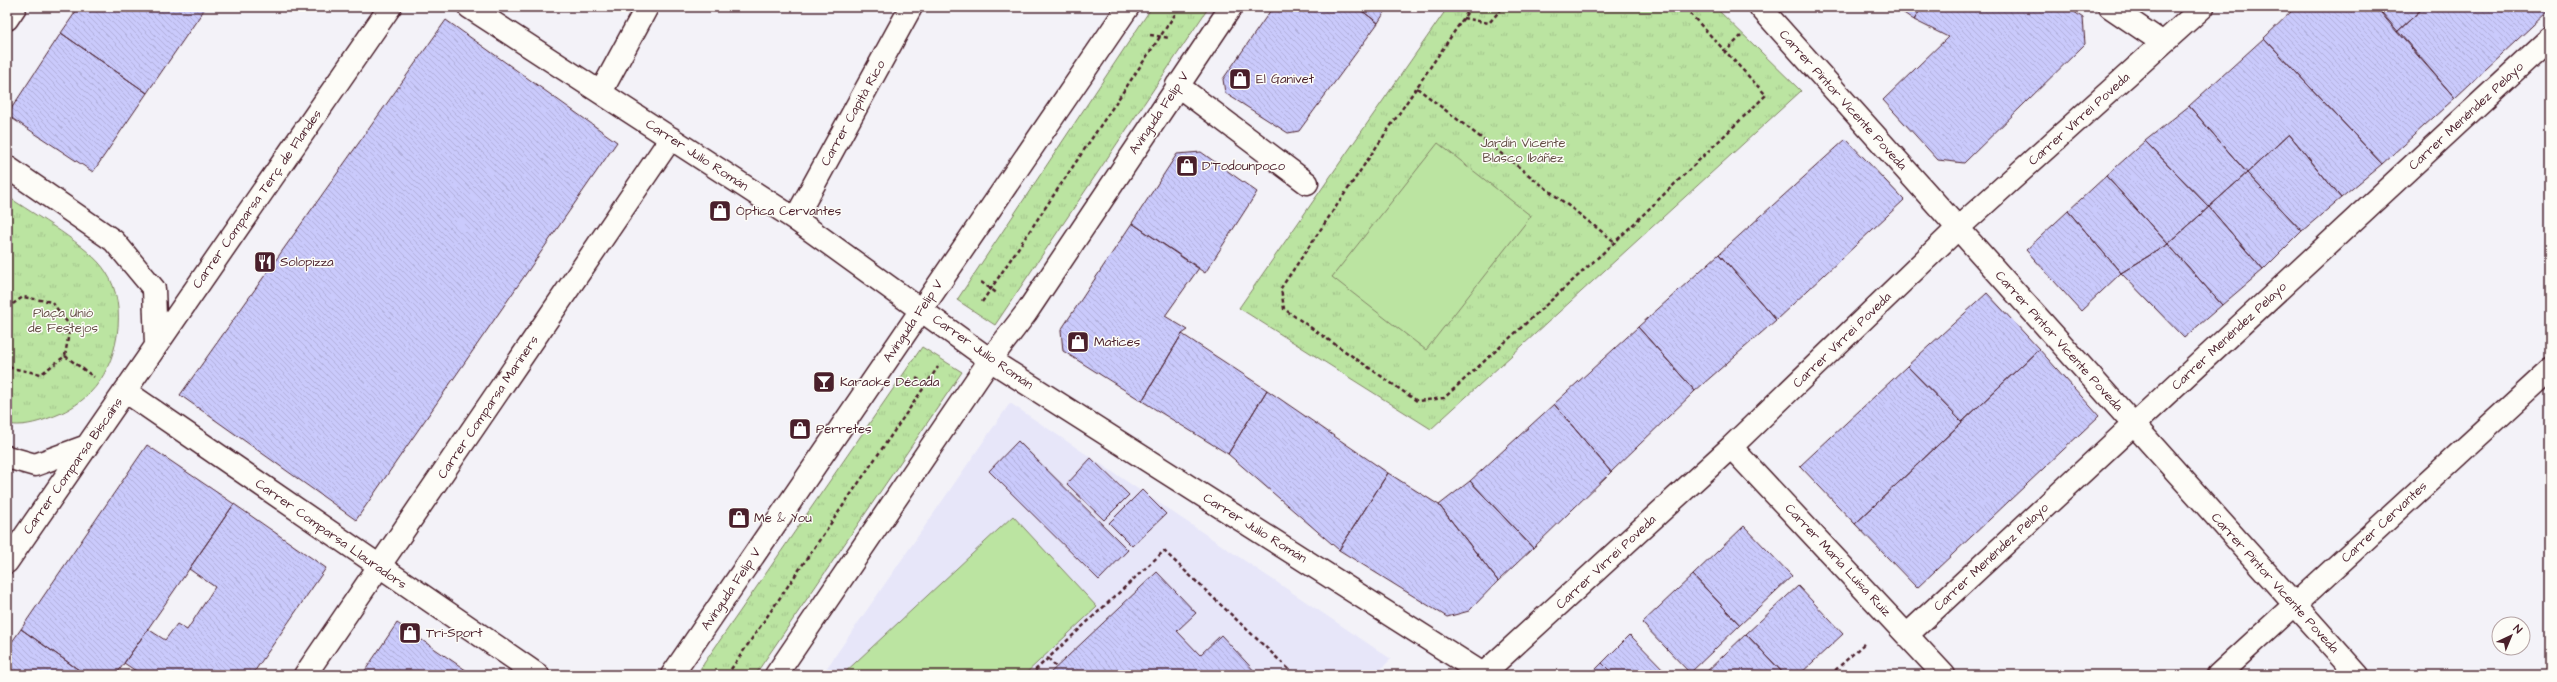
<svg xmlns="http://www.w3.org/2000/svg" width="2557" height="682" viewBox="0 0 2557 682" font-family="'Architects Daughter',sans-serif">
<defs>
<pattern id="grass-tufts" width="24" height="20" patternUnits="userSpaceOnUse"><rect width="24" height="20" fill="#bbe4a1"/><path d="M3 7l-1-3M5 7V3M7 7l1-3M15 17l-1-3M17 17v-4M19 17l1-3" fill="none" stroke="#a2c38b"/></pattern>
<pattern id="building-back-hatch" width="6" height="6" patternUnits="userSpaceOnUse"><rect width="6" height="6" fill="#cacafc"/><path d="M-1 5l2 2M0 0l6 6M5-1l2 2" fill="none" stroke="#afadd8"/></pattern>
</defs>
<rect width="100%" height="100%" fill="#f3f2f8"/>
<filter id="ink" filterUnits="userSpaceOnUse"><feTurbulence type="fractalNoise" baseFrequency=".025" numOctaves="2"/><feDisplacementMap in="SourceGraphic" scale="8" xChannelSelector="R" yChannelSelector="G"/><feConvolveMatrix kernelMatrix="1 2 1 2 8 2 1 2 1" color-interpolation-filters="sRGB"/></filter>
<g filter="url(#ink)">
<path fill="#e7e6f9" d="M1010,403l381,256 -16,16h-553z"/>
<path fill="url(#grass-tufts)" stroke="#828266" d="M1152,7h57l-214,318 -38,-25z
M1448,7h267l86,84 -370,338 -192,-121z
M7,196c26,18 83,50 99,76 23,34 12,93 -16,121 -12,12 -26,20 -41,25 -13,5 -28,9 -42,6z
M922,347l40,25 -207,303h-59z"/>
<path fill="#bbe4a1" stroke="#828266" d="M1438,143l93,73 -105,134 -94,-73z
M1013,516l84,91 -73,68h-182z"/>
<path fill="url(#building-back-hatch)" stroke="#4a1f2b" d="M79,7h127l-59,86 -86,-60z
M1273,7h84l21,16 -79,108 -11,2 -63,-40 -2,-14z
M1357,7h31l-10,16z
M1895,7h27l-8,13z
M1922,7h145l16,11 2,26 -121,119 -26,-3 -55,-60 65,-63 -34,-17z
M2296,7h81l78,91 -73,66 -118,-126z
M2376,7h48l-27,25z
M2424,7h118l5,5 -92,86 -58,-66z
M446,20l171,122 -261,378 -176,-125z
M61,33l86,60 -54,79 -86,-57z
M2264,38l118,126 -41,34 -52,-64 -42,39 -58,-67z
M2189,106l58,67 -38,34 -64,-66z
M2289,134l52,64 -39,33 -55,-58z
M1846,139l58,61 -128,120 -57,-66z
M2145,141l64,66 -41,37 -62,-68z
M1201,152l56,40 -52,81 -73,-50 45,-69z
M2247,173l55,58 -39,39 -54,-63z
M2106,176l62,68 -47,29 -53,-62z
M2209,207l54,63 -41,35 -54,-61z
M2068,211l53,62 -40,38 -55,-61z
M1132,223l67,45 -34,48 23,14 -6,4 -40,67 -79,-50 -2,-21z
M2168,244l54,61 -38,33 -63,-65z
M1719,254l57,66 -81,71 -57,-64z
M1987,293l52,56 -77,73 -55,-56z
M1638,327l57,64 -84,81 -57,-68z
M1182,334l85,56 -39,64 -86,-53z
M2039,349l60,67 -182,172 -62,-64z
M1907,366l55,56 -107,102 -55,-58z
M1267,390l121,83 -49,77 -111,-96z
M1554,404l57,68 -78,76 -63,-67z
M1018,441l110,109 -29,30 -110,-109z
M147,445l87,59 -118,171h-30l-65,-46z
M1091,458l38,37 -25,25 -37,-36z
M1388,473l51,32 59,76 -29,30 -22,6 -108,-67z
M1470,481l63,67 -35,33 -59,-76z
M1142,490l24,24 -34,32 -23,-23z
M234,504l92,64 -74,107h-110l-18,-12 24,-34 17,11 12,-16 10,6 28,-43 -26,-18z
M1744,526l48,50 -52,49 -47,-50z
M1157,572l39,41 -19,18 23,24 21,-20 37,40h-210z
M1693,575l47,50 -50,48 -48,-50z
M1798,586l45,48 -44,41h-14l-39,-41z
M397,623l76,52h-111z
M21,629l65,46h-79v-26z
M1746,634l39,41h-82z
M1630,635l39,40h-55l-12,-12z
M1602,663l12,12h-24z"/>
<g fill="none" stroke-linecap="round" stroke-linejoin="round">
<g stroke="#4a1f2b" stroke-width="25">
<path id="service" d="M1177,85l130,98"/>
</g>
<g stroke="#4a1f2b" stroke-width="25">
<path id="minor" d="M469,7l326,212 195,141 493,314
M1760,7l598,668
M2110,7l53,36
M7,19l8,-12
M601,92l46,-85
M7,167l107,74 40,48 2,56
M795,219l116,-212
M125,391l413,284
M1731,447l213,228
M7,457l28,8 52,-19
M7,562l383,-555
M1908,634l642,-596
M305,675l366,-537
M1482,675l249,-228 227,-219 245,-221
M2218,675l332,-305"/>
</g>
<g stroke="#4a1f2b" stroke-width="25">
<path id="tertiary" d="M672,675l456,-668
M776,675l214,-315 36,-47 205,-306"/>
</g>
<path stroke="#4a1f2b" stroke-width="2.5" stroke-dasharray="4 3" stroke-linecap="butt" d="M1471,7l-190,281 3,21 133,92 27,-3 171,-156 151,-147 -82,-88
M1463,18l26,5 14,-16
M1150,35l20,3
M1724,53l17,-17
M1417,88l198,154
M981,282l17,12
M982,302l198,-295
M7,308l16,-11 29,5 18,24 -5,30 -24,18 -30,-6 -4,-5
M65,356l29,21
M916,378l11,7
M1048,658l8,9
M727,675l211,-308
M1030,675l134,-124 131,124
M1830,675l36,-33"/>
<use href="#service" stroke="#fdfcf7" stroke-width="22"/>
<use href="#minor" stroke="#fdfcf7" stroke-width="22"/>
<use href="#tertiary" stroke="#fdfcf7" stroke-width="22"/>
</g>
</g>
<defs>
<g id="shop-square" transform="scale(1.15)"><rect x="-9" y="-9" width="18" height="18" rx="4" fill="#4a1f2b" stroke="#fdfcf7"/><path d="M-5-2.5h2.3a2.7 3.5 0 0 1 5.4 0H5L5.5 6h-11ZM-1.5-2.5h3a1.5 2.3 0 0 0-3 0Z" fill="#fff"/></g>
<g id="restaurant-square" transform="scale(1.15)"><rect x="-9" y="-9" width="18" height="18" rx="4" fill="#4a1f2b" stroke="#fdfcf7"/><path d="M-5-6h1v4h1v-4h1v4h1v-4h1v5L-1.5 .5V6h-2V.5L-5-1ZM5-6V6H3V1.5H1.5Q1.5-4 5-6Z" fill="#fff"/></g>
<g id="bar-square" transform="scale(1.15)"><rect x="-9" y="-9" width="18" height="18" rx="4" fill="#4a1f2b" stroke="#fdfcf7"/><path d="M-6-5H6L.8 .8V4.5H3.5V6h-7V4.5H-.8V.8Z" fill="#fff"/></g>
</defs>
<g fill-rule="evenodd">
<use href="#shop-square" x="1240" y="79"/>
<use href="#shop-square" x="1187" y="166"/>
<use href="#shop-square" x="720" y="211"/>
<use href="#restaurant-square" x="265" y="262"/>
<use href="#shop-square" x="1078" y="342"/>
<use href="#bar-square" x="824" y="382"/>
<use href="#shop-square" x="800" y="429"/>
<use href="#shop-square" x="739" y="518"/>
<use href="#shop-square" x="410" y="633"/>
</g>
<g text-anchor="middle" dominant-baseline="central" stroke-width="3" stroke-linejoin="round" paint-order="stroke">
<g font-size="13" fill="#4a1f2b" stroke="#fdfcf7" text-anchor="start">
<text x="1256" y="79">El Ganivet</text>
<text x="1202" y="166">D'Todounpoco</text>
<text x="736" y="211">Óptica Cervantes</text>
<text x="280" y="262">Solopizza</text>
<text x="1094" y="342">Matíces</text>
<text x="840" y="382">Karaoke Década</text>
<text x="816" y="429">Perretes</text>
<text x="754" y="518">Me &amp; You</text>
<text x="426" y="633">Tri-Sport</text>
</g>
<g font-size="13" fill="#4a1f2b" stroke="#fdfcf7">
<text transform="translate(1843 100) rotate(48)">Carrer Pintor Vicente Poveda</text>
<text transform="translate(853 113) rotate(-61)">Carrer Capità Rico</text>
<text transform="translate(1159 113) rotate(-56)">Avinguda Felip V</text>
<text transform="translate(2466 116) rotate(-43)">Carrer Menéndez Pelayo</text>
<text transform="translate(2079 119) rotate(-42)">Carrer Virrei Poveda</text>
<text transform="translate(697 155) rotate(33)">Carrer Julio Román</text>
<text transform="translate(257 199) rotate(-55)">Carrer Comparsa Terç de Flandes</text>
<text transform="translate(913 321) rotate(-56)">Avinguda Felip V</text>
<text transform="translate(2229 336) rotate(-43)">Carrer Menéndez Pelayo</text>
<text transform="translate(1842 340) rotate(-44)">Carrer Virrei Poveda</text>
<text transform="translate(2059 341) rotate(48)">Carrer Pintor Vicente Poveda</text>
<text transform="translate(983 352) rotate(35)">Carrer Julio Román</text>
<text transform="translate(488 407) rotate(-56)">Carrer Comparsa Mariners</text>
<text transform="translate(73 466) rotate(-55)">Carrer Comparsa Biscaïns</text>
<text transform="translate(2384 522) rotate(-43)">Carrer Cervantes</text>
<text transform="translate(1255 528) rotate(32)">Carrer Julio Román</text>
<text transform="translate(331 534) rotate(35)">Carrer Comparsa Llauradors</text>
<text transform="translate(1991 557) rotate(-43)">Carrer Menéndez Pelayo</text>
<text transform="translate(1838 560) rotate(47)">Carrer María Luisa Ruiz</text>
<text transform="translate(1606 562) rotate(-43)">Carrer Virrei Poveda</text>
<text transform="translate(2275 583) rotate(48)">Carrer Pintor Vicente Poveda</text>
<text transform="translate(731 589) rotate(-56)">Avinguda Felip V</text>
</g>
<g font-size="13" fill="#665048" stroke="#fdfcf7">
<text x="1523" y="143">Jardín Vicente<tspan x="1523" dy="15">Blasco Ibáñez</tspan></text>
<text x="63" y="313">Plaça Unió<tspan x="63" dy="15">de Festejos</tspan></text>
</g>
</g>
<rect width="2557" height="682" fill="none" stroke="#fdfcf7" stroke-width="24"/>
<rect x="12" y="12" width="2533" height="658" fill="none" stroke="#4a1f2b" stroke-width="1.5" filter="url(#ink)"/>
<g transform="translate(2511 636) rotate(44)"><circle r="19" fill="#fdfcf7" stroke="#b5a4a5"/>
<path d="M0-3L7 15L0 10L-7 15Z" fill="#4a1f2b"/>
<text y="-6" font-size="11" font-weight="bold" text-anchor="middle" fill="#4a1f2b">N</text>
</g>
</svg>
